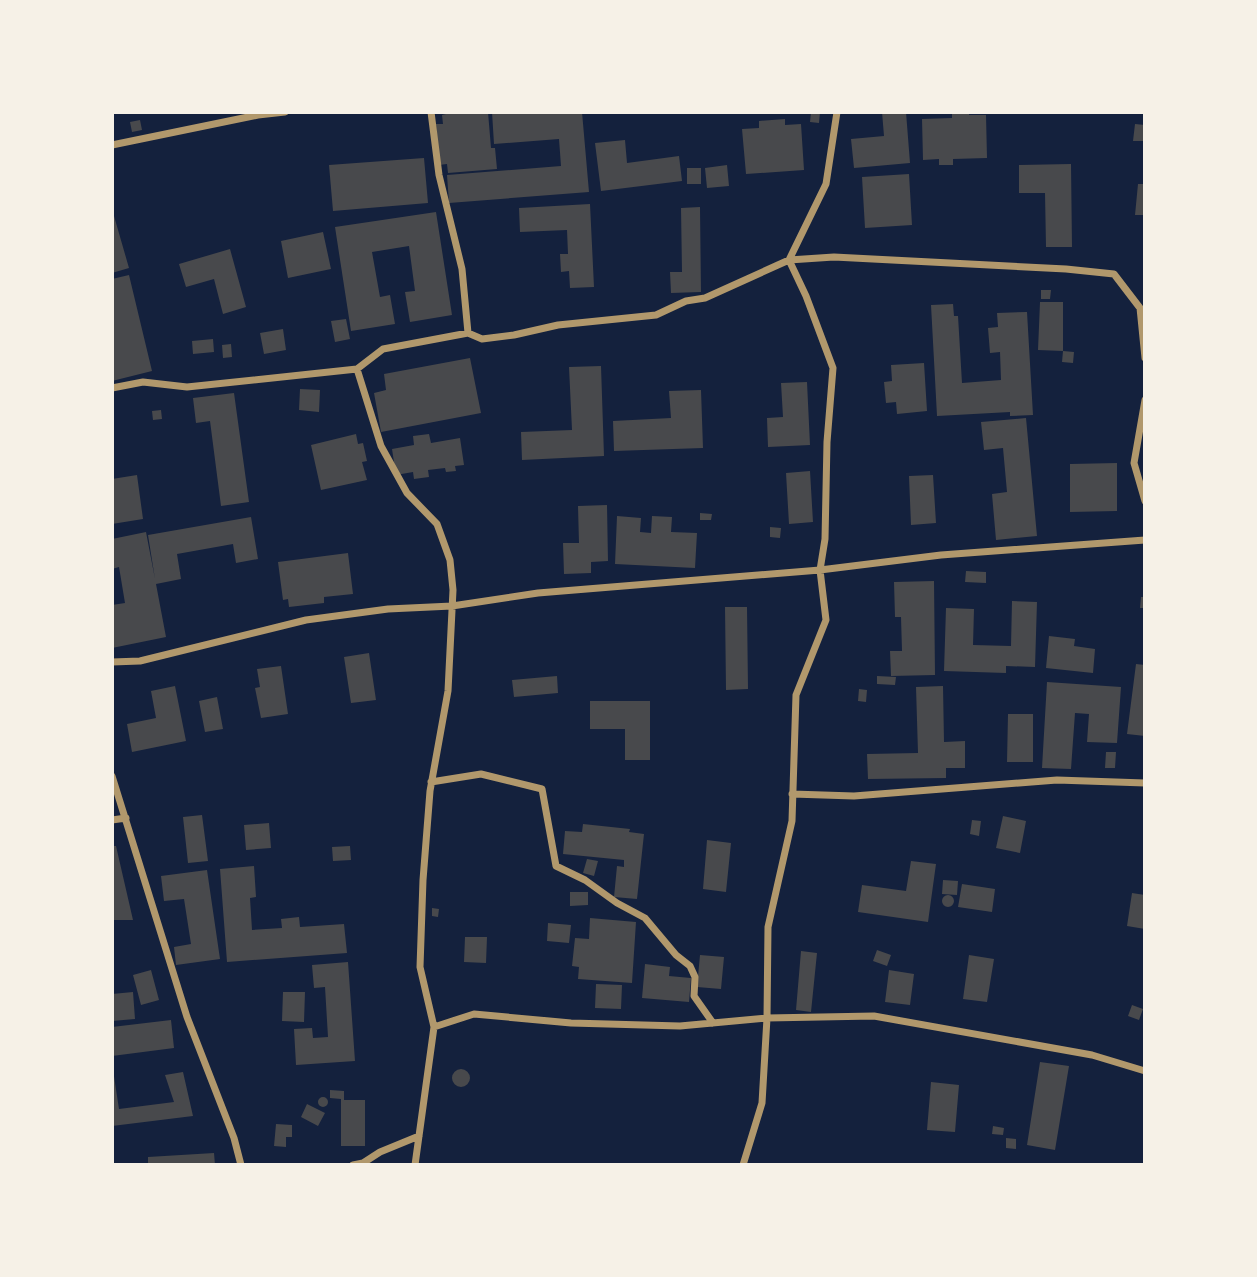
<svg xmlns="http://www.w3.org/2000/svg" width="1257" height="1277" viewBox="0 0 1257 1277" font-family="Mulish,sans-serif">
<rect width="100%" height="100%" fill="#14213d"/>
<path fill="#48494c" d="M454,112h34l3,36h4l2,21 -49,4 -1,-9 -8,1 -3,-41h7l-1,-9z
M492,112h90l7,80 -140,11 -2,-28 114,-9 -2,-27 -65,5z
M811,112h9l-1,11 -9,-1z
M882,112h24l4,51 -56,5 -3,-29 33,-3z
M952,112h17v3h17l1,43 -34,1v6h-14v-6l-16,1 -1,-41 30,-1z
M785,119v6l16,-1 3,46 -58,4 -4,-45 17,-1v-7z
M140,120l2,10 -10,2 -2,-10z
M1135,124l10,1v16h-12z
M625,140l2,23 52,-7 3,25 -81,10 -6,-48z
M424,158l4,45 -95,8 -4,-46z
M1071,164l1,83h-26l-1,-54h-26v-28z
M727,165l2,21 -22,2 -2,-20z
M687,168h14v16h-14z
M909,174l3,51 -47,3 -3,-51z
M1138,184h7v31h-10z
M590,204l4,83 -24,1 -1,-17 -8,1 -1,-18h8l-1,-24 -47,2 -1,-24z
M700,207l1,85 -30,1 -1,-21h12l-1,-64z
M112,209l17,59 -17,5z
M436,212l16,103 -42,7 -5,-30 10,-1 -6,-45 -37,6 8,45 10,-2 5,29 -44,7 -16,-104z
M323,232l8,37 -43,9 -7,-37z
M230,249l16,58 -23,7 -9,-35 -28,8 -7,-23z
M129,275l23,96 -40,10v-102z
M1041,290h10l-1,9h-9z
M1040,302h23v49l-25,-1z
M953,304l1,12h4l4,67 39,-3 -1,-28 -10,1 -2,-25 10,-1 -1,-14 30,-1 6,103 -23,1v-4l-73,4 -6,-111z
M346,319l4,20 -15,3 -4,-21z
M283,329l3,21 -22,4 -4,-21z
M213,339l1,13 -21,2 -1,-13z
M231,344l1,13 -9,1 -1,-13z
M1063,351l11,1 -1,11 -11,-1z
M470,358l11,55 -100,19 -7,-39 12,-3 -2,-16z
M924,363l3,48 -30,3 -1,-12 -10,1 -2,-21 8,-1 -1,-16z
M601,366l3,90 -82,4 -1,-28 51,-2 -3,-63z
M807,382l3,63 -42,2 -1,-29 16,-1 -2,-34z
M300,389l20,1 -1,22 -20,-2z
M701,390l2,58 -89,3 -1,-30 58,-3 -2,-27z
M234,393l15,109 -28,4 -11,-85 -14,2 -3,-25z
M161,410l1,9 -9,1 -1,-9z
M1026,418l11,118 -41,4 -4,-46 15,-2 -4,-44 -19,2 -3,-28z
M356,434l2,10 5,-1 4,18 -5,1 5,18 -46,10 -10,-45z
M429,434l2,9 29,-5 4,27 -9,1 1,5 -10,1 -1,-4 -17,2 1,7 -15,2 -1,-7 -17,3 -4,-26 22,-4 -1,-9z
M1117,463v48l-47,1v-48z
M810,471l3,51 -24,2 -3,-51z
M137,475l6,44 -31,5v-45z
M933,475l3,48 -25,2 -2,-49z
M607,505l1,56 -17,1v11l-27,1 -1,-31h16l-1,-37z
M700,513l12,1 -1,6h-11z
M617,516l24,2 -1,14 11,1 1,-17 20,1 -1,15 26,1 -2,35 -80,-4z
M251,517l7,42 -22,4 -3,-19 -56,10 4,25 -25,5 10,53 -54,11v-43l13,-2 -6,-36 -7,2v-30l34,-7 9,47 -7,-44z
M770,527l11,1 -1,10 -10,-1z
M348,553l5,41 -29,3v6l-35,4 -1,-8 -5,1 -5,-38z
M966,571l20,1v11l-21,-1z
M934,581l1,94 -44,1 -1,-25h12l-1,-34h-6l-1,-35z
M1141,597h4v11h-5z
M1012,601l25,1 -2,65 -29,-1v7l-62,-2 2,-63 28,1 -1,36 38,1z
M725,607h22l1,82 -22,1z
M1049,636l26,3 -1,7 21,3 -2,24 -47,-5z
M369,653l7,47 -25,3 -7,-46z
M1136,664l9,1v71l-18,-2z
M281,666l7,48 -27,4 -6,-30 5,-1 -3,-18z
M557,676l1,17 -44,4 -2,-17z
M877,676l19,1 -1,8 -18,-1z
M1047,682l74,5 -4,56 -30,-1 2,-28 -14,-1 -4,56 -29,-1z
M175,686l11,55 -54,11 -5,-28 29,-6 -5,-27z
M943,686l1,56 21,-1v27h-19v10l-78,1 -1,-25 51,-1 -2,-66z
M859,689l8,1 -1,12 -8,-1z
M217,697l6,32 -18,3 -6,-31z
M590,701h60v59h-25v-31h-35z
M1008,714h25v48h-26z
M1106,752h10l-1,16h-10z
M202,815l6,46 -20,2 -5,-46z
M1003,816l23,5 -6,32 -24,-5z
M972,820l9,1 -2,15 -9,-2z
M269,823l2,25 -25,2 -2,-25z
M583,824l47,5 -1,3 15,2 -7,65 -23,-2 3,-31 7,1v-7l-61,-6 2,-23 17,1z
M707,840l24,3 -5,49 -23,-3z
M112,846h4l17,74h-21z
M350,846l1,14 -18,1 -1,-14z
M587,859l11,2 -4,15 -11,-3z
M911,861l25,3 -8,58 -70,-10 4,-27 44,6z
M254,866l2,31 -6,1 2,32 30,-2 -1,-9 18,-2 1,10 44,-3 3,29 -120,9 -7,-93z
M207,870l13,89 -44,6 -2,-18 17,-3 -7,-45 -20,2 -3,-25z
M943,880l15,1 -1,14 -15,-1z
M962,884l33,5 -3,23 -34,-5z
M570,892h18v13l-18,1z
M1132,893l13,2v34l-18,-3z
M942 901a6 6 0 1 1 12 0a6 6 0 1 1-12 0Z
M432,908l7,1 -1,8 -6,-1z
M590,918l46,4 -4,61 -54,-4 1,-12 -7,-1 3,-28 14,1z
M548,923l23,2 -2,18 -22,-2z
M465,937h22l-1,26 -22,-1z
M877,950l14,5 -4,11 -14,-5z
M801,951l16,2 -6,59 -15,-2z
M700,955l24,2 -3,32 -24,-2z
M969,955l25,4 -7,43 -24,-3z
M348,962l7,99 -59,4 -2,-36 18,-1 1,10 15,-1 -3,-50 -11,1 -2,-23z
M645,964l25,3 -1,9 22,2 -2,24 -47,-4z
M151,970l8,30 -18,5 -8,-30z
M889,970l25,4 -4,31 -25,-3z
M596,984l26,1 -1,24 -26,-1z
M133,992l2,27 -23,2v-27z
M283,992h22l-1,30 -22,-1z
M1132,1005l11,4 -4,11 -11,-4z
M171,1020l3,28 -62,8v-29z
M1040,1062l29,4 -14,84 -28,-5z
M112,1063l7,46 55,-7 -9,-27 18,-3 10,44 -81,10z
M452 1078a9 9 0 1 1 18 0a9 9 0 1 1-18 0Z
M931,1082l28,3 -4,47 -28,-2z
M330,1090l14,1v9h21v46h-24v-47l-11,-1z
M318 1102a5 5 0 1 1 10 0a5 5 0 1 1-10 0Z
M307,1104l18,9 -7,13 -17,-9z
M276,1124l16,1v12h-6v10l-12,-1z
M993,1126l11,2 -1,7 -11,-1z
M1006,1138l10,1v10l-10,-1z
M214,1153l1,12h-67v-8z"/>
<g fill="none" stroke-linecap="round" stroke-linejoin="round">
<path stroke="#b1986c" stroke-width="7" d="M431,112l8,63 23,94 6,64
M112,145l146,-30 27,-3
M357,369l24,77 26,47 30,31 13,36 3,30 -5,101 -18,100 -7,89 -3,87 14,60 -19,138
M112,388l31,-6 44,5 170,-18 26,-20 85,-16 14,6 32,-4 44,-10 98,-10 30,-14 19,-3 84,-38 37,-76 11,-72
M1145,400l-11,63 11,38
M112,662l28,-1 166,-41 82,-11 64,-3 86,-13 282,-23 121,-15 204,-15
M112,776l75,241 47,121 7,27
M431,782l50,-8 61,15 14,77 29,14 32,23 28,15 31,37 14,11 5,11 -1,19 19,27
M792,794l62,2 203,-16 88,3
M112,820l14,-2
M434,1027l40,-13 97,9 109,3 87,-8 107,-2 218,39 53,16
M353,1165l10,-2 17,-11 39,-16
M743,1165l19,-62 5,-85 1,-91 24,-106 4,-126 30,-75 -6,-50 5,-31 2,-97 6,-74 -27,-72 -17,-36 45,-3 232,12 48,5 26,34 5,50"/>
</g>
<rect width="1257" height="1277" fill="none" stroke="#f6f1e7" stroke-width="228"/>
</svg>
